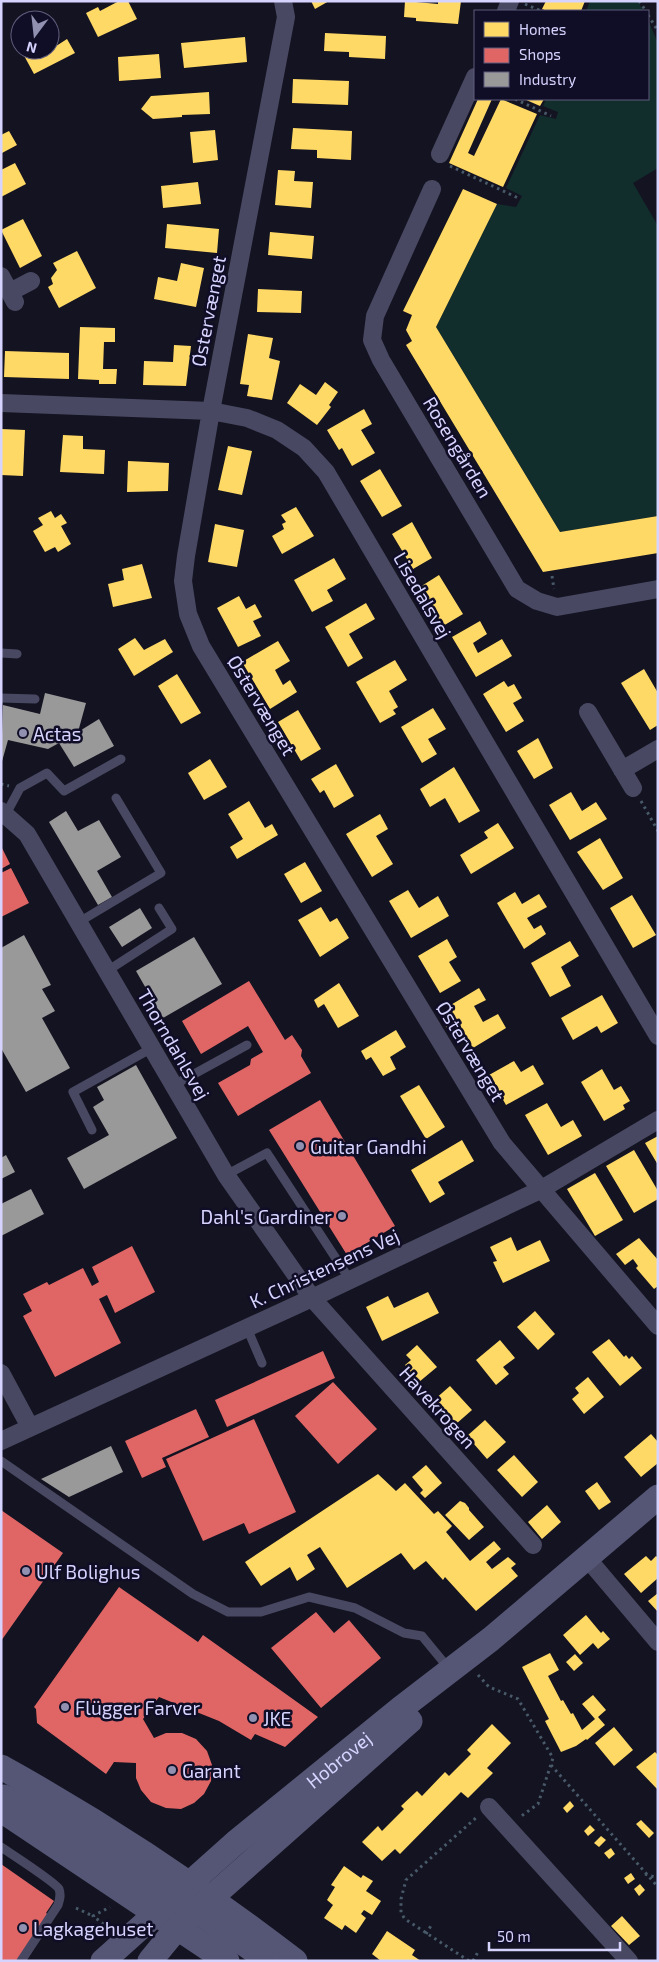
<svg xmlns="http://www.w3.org/2000/svg" width="659" height="1962" viewBox="0 0 659 1962" font-family="'Exo 2',sans-serif">
<rect width="100%" height="100%" fill="#141321"/>
<path fill="#112e2c" d="M590,1h48l5,10h-57z
M648,20l10,23v125l-25,15 25,43v290l-98,16 -124,-205 61,-123 19,3 6,-11 -16,-8 34,-73 16,4 2,-7 -15,-6 3,-7h102z"/>
<path fill="#ffd966" d="M119,1h9l9,18 -39,18 -12,-24 12,-6 2,4z
M311,1h18l-14,8z
M405,1l33,3v-3h23l-3,23 -42,-3v-3l-12,-1z
M546,1h39l-4,10h-34l-5,-2z
M325,33l61,3 -1,23 -36,-2v-5l-25,-1z
M245,37l2,25 -63,6 -3,-25z
M67,39l8,14 -41,21 -13,-24h29z
M159,54l2,24 -42,3 -1,-24z
M293,79l56,2 -1,24 -56,-2z
M209,92l1,22 -28,1v2l-29,2 -12,-10 10,-13z
M478,99h14l-24,54 6,3 27,-57 36,15 -34,73 -54,-24z
M524,99h20l-4,7z
M293,128l59,3 -1,29 -34,-2v-8l-26,-1z
M215,130l3,30 -25,3 -3,-31z
M9,131l8,14 -15,8 -1,-18z
M15,163l11,21 -25,13v-27z
M278,170l17,1 -1,10 19,1 -2,26 -36,-3z
M198,182l3,22 -38,4 -2,-22z
M463,189l34,15 -61,123 124,205 98,-16v37l-115,19 -137,-227 6,-4 -6,-11 6,-15 -9,-4z
M23,219l19,37 -22,12 -19,-38z
M167,224l52,5 -2,24 -52,-5z
M270,232l44,4 -2,23 -44,-4z
M77,251l19,37 -37,20 -11,-21 5,-3 -2,-6 6,-8 -4,-7z
M181,263l23,5 -8,39 -42,-8 4,-22 19,4z
M258,289l44,2 -1,22 -44,-1z
M80,327l35,1v14h-11l-1,27h14l-1,15h-17v-4l-21,-1z
M248,334l25,4 -4,20 11,3 -8,39 -25,-4 2,-11 -9,-1z
M174,345l17,1 -5,40 -43,-1 1,-24 29,1z
M5,351l64,2v26l-65,-2z
M325,382l13,10 -9,13 2,2 -14,18 -30,-22 13,-19 16,11z
M364,409l8,15 -11,6 14,23 -23,13 -10,-18 -3,2 -12,-20z
M1,429l24,1 -2,46 -22,-1z
M63,435l20,1v13l22,1 -1,24 -44,-2z
M228,446l24,5 -10,44 -24,-5z
M128,461l41,2 -1,28 -41,1z
M380,469l22,37 -20,11 -22,-36z
M296,507l18,29 -32,18 -10,-18 12,-7 -2,-5 4,-2 -5,-7z
M51,511l4,7 6,-4 6,9 -6,3 10,18 -13,8 -3,-5 -10,5 -12,-21 10,-6 -5,-7z
M412,522l20,36 -19,11 -21,-35z
M215,524l29,6 -7,37 -29,-5z
M334,558l12,21 -19,11 6,11 -21,11 -18,-32z
M142,564l10,34 -39,9 -5,-23 16,-4 -2,-11z
M439,575l24,39 -20,12 -23,-39z
M239,596l7,13 9,-5 7,13 -9,4 8,15 -23,11 -21,-39z
M366,603l9,16 -26,15 14,24 -15,9 -23,-40z
M480,621l7,13 -14,9 5,10 24,-14 10,17 -36,21 -24,-40z
M135,638l9,12 21,-11 8,13 -39,24 -16,-27z
M278,641l12,20 -15,9 8,15 7,-5 7,12 -27,17 -28,-47z
M395,660l12,20 -18,11 9,16 -5,3 3,4 -16,9 -24,-41z
M644,669l14,24v32l-8,5 -29,-47z
M177,674l24,39 -20,11 -23,-38z
M504,681l4,6 6,-3 8,14 -9,5 11,18 -18,11 -23,-38z
M433,708l13,21 -18,10 9,15 -15,9 -21,-36z
M298,710l23,39 -20,12 -23,-39z
M538,738l15,30 -19,11 -17,-28z
M210,759l17,28 -23,13 -16,-27z
M336,764l18,32 -20,12 -10,-18 -4,3 -9,-14z
M454,767l26,44 -21,12 -14,-25 -15,9 -10,-18z
M571,792l11,19 14,-9 11,17 -37,21 -21,-35z
M249,801l16,27 7,-4 6,11 -41,24 -7,-12 13,-8 -15,-25z
M380,814l8,15 -12,7 17,28 -21,13 -26,-43z
M498,823l16,25 -43,26 -11,-19 28,-17 -4,-6z
M600,838l23,40 -20,12 -26,-38z
M305,862l17,29 -21,12 -17,-29z
M408,890l11,18 19,-12 11,20 -38,22 -22,-37z
M515,892l7,12 17,-10 8,13 -20,11 7,11 7,-4 5,9 -22,15 -27,-46z
M632,895l24,40 -23,13 -23,-40z
M321,907l9,15 7,-4 12,20 -29,19 -22,-37z
M447,939l10,18 -8,5 12,19 -21,12 -22,-37z
M570,941l9,15 -18,11 10,19 -21,11 -19,-34z
M339,983l20,33 -21,12 -14,-24 -6,4 -4,-8z
M479,988l7,12 -12,6 9,16 15,-8 8,14 -33,20 -15,-26 -11,6 -5,-8 11,-6 -4,-8z
M602,995l16,28 -17,10 -4,-7 -24,14 -12,-22z
M396,1030l10,17 -16,10 6,12 -13,7 -12,-19 -5,3 -5,-9z
M514,1061l7,11 12,-7 11,19 -38,21 -17,-30z
M602,1069l12,21 7,-4 9,15 -7,4 2,4 -21,12 -23,-39z
M419,1085l26,42 -19,12 -26,-43z
M547,1103l14,24 12,-7 9,16 -34,19 -23,-40z
M658,1136v29l-13,-22z
M462,1140l12,21 -36,21 7,12 -15,9 -19,-33z
M634,1150l24,41v8l-24,14 -28,-47z
M595,1173l28,47 -28,16 -28,-47z
M511,1237l6,14 23,-11 10,21 -47,22 -10,-21 4,-1 -7,-14z
M639,1238l19,22v26l-4,3 -18,-21 2,-2 -5,-7 -8,6 -9,-11z
M428,1292l11,21 -57,28 -16,-34 22,-11 6,12z
M535,1311l20,23 -17,16 -21,-23z
M609,1339l15,18 2,-2 3,4 3,-3 10,12 -22,18 -28,-34z
M500,1340l15,18 -12,9 6,7 -13,11 -20,-25z
M417,1345l20,22 -18,15 -14,-17 6,-5 -5,-5z
M588,1377l16,20 -20,17 -12,-15 7,-6 -4,-5z
M450,1386l22,24 -16,14 -22,-24z
M485,1420l21,22 -19,17 -20,-23z
M651,1434l7,8v21l-17,14 -17,-20z
M514,1455l24,27 -16,15 -25,-27z
M426,1465l16,18 -17,15 -5,-5 3,-3 -11,-13z
M378,1474l18,17 9,-8 29,31 4,-3 14,15 -6,6 24,29 24,-20 7,8 -15,13 6,7 16,-12 8,7 -5,4 7,8 -42,35 -31,-34 -2,3 -17,-19 -12,9 -13,-17 -54,35 -27,-41 -13,8 8,14 -18,12 -7,-14 -29,19 -16,-24z
M597,1482l14,20 -12,8 -14,-19z
M460,1501l5,2 4,5v2l15,17 -15,13 -24,-25z
M547,1505l14,17 -19,17 -14,-17z
M646,1556l5,5 5,-5 2,2v20l-17,15 -17,-19z
M658,1593v19l-10,-11z
M586,1615l15,18 2,-2 7,8 -12,10 -5,-6 -13,12 -17,-20z
M550,1653l9,17 -11,6 13,25 2,-1 8,14 2,-1 9,17 13,-11 -13,-15 11,-9 13,15 -8,7 7,8 -18,15 -1,-1 -10,7 -15,6 -16,-31 4,-2 -27,-52z
M575,1654l8,9 -9,8 -8,-9z
M492,1724l19,19 -24,25 6,5 -25,25 -7,-6 -61,62 -5,-5 -13,12 -20,-19 16,-16 4,5 22,-22 -3,-3 16,-15 5,5 23,-24 4,4 22,-22 -4,-4z
M614,1727l19,23 -19,16 -19,-23z
M655,1752l3,3v35l-22,-23z
M570,1801l4,5 -7,7 -4,-5z
M641,1820l13,13 -5,5 -13,-14z
M590,1825l5,5 -7,6 -4,-5z
M601,1836l5,4 -7,7 -5,-4z
M611,1848l4,6 -6,5 -5,-6z
M344,1866l17,12 2,-3 10,6 -7,10 15,10 -9,14 -8,-5 -3,4 5,4 -10,15 -11,-8 -3,5 -18,-12 9,-13 -6,-5 8,-13 -4,-2z
M631,1873l4,6 -7,5 -4,-6z
M640,1884l5,6 -6,6 -5,-7z
M622,1916l18,20 -11,9 -18,-19z
M387,1931l28,19 -3,5 9,6h-40l-9,-7z"/>
<path fill="#e06666" d="M1,846l9,18 -9,5z
M11,868l18,35 -28,14v-44z
M249,981l36,59 7,-5 10,15 -1,6 10,17 -73,43 -20,-33 32,-18 1,-6 12,-7 -15,-26 -47,28 -19,-33z
M320,1100l75,126 -48,29 -78,-125z
M132,1246l23,46 -40,21 -8,-18 -8,4 22,44 -66,34 -32,-61 9,-5 -9,-17 24,-12 2,3 34,-17 9,18 7,-4 -7,-15z
M323,1351l12,27 -108,49 -12,-27z
M333,1382l44,47 -39,35 -43,-48z
M196,1409l13,28 -47,21 4,9 -24,11 -17,-37z
M254,1419l42,93 -47,22 -5,-11 -41,18 -37,-82z
M1,1510l62,43 -62,88z
M119,1587l79,55 5,-7 115,82 -33,30 -30,-13 -4,6 -32,-19 -60,-24 -16,22 11,19 12,-5h16l14,6 11,12 5,14 -1,16 -7,13 -10,9 -13,6 -15,-1 -15,-6 -10,-12 -5,-12v-15l-22,-1 -8,12 -69,-51 -1,-14 -2,-2z
M316,1612l18,21 15,-13 32,38 -60,50 -50,-60z
M1,1864l53,37 -8,12 7,5 -27,43h-25z"/>
<path fill="#999" d="M45,693l41,10 -8,29 21,-13 15,27 -40,21 -15,-24 -11,6 -40,-9 -7,25 2,-60 37,9z
M66,811l12,20 21,-11 22,37 -24,14 15,26 -14,8 -49,-83z
M140,908l12,20 -30,19 -13,-20z
M24,935l27,50 -9,4 13,22 -13,7 28,50 -44,24 -25,-44v-100z
M194,937l28,47 -59,34 -27,-47z
M136,1065l41,73 -93,51 -17,-31 42,-23 -16,-28 11,-7 -7,-13z
M6,1155l9,17 -14,7v-21z
M31,1189l13,25 -43,22v-32z
M111,1446l12,26 -54,25 -28,-18z"/>
<g fill="none" stroke-linecap="round" stroke-linejoin="round">
<path stroke="#485a69" stroke-width="3" stroke-dasharray="2.5 4" stroke-linecap="butt" d="M639,1l7,10
M525,4l16,7
M648,15l10,16
M515,99l36,17
M450,166l68,32
M552,576l2,13
M1,784l8,2
M641,801l17,30
M478,1675l11,12 29,12 35,59 -15,46 -18,13
M551,1765l107,122
M645,1874l13,4
M76,1908l17,8
M109,1928l-16,-12 17,-9
M426,1934l6,-10
M469,1961l-64,-42 -4,-6v-14l5,-19 71,-63
M473,1961l5,-9"/>
<path stroke="#484862" stroke-width="9" d="M1,653l16,1
M1,698l34,1
M6,814l14,-26 27,-15 17,18 57,-32
M79,922l82,-49 -45,-75
M107,971l65,-42 -13,-21
M174,1085l73,-40
M92,1130l-19,-38 79,-44
M226,1175l41,-22 83,127
M247,1328l15,35
M1,1461l192,133 35,18h33l48,-15 46,11 49,25 18,3 28,34
M1,1847c10,7 54,35 58,42 2,6 1,10 -1,16l-37,56"/>
<path stroke="#484862" stroke-width="18" d="M283,1l3,16 -75,394 -25,145 -3,25 5,33 13,32 301,497 156,183
M506,11l4,-10
M440,154l35,-77
M432,189l-57,127 -3,24 9,20 136,229 20,12 20,6 101,-18
M1,276l14,26
M10,292l21,-11
M1,403l210,8 36,7 30,12 27,18 22,24 332,564
M588,712l45,76
M622,770l36,-21
M1,811l26,23 199,341 86,123 221,247
M1,1373l29,54
M1,1441l311,-143 228,-108 118,-70
M587,1558l71,84
M489,1807l140,154"/>
<g stroke="#555675" stroke-width="25">
<path d="M1,1767c103,57 201,122 294,194"/>
<path d="M4,1797l50,24 120,75 15,2"/>
<path d="M1,1810l226,151"/>
<path d="M182,1909l15,2 72,50"/>
<path id="s1" d="M103,1961l132,-118 165,-134 91,-70 167,-142"/>
<path d="M150,1961l27,-33 233,-207"/>
</g>
</g>
<g fill="#9290b1" stroke="#100d27" stroke-width="2">
<circle cx="23" cy="733" r="5"/>
<circle cx="300" cy="1146" r="5"/>
<circle cx="342" cy="1216" r="5"/>
<circle cx="26" cy="1571" r="5"/>
<circle cx="65" cy="1707" r="5"/>
<circle cx="253" cy="1718" r="5"/>
<circle cx="172" cy="1770" r="5"/>
<circle cx="23" cy="1928" r="5"/>
</g>
<g text-anchor="middle" dominant-baseline="central" stroke-width="5" stroke-linejoin="round" paint-order="stroke">
<g font-size="19" fill="#d6d4ff" stroke="#100d27">
<text transform="translate(208 311) rotate(-79)">Østervænget</text>
<text transform="translate(458 447) rotate(59)">Rosengården</text>
<text transform="translate(423 595) rotate(60)">Lisedalsvej</text>
<text transform="translate(262 705) rotate(59)">Østervænget</text>
<text transform="translate(174 1044) rotate(60)">Thorndahlsvej</text>
<text transform="translate(471 1051) rotate(59)">Østervænget</text>
<text transform="translate(324 1268) rotate(-25)">K. Christensens Vej</text>
<text transform="translate(438 1407) rotate(48)">Havekrogen</text>
<text stroke="none"><textPath href="#s1" startOffset="310">Hobrovej</textPath></text>
</g>
<g font-size="19" fill="#d6d4ff" stroke="#100d27" text-anchor="start">
<text x="33" y="733">Actas</text>
<text x="310" y="1146">Guitar Gandhi</text>
<text x="332" y="1216" text-anchor="end">Dahl's Gardiner</text>
<text x="36" y="1571">Ulf Bolighus</text>
<text x="75" y="1707">Flügger Farver</text>
<text x="263" y="1718">JKE</text>
<text x="182" y="1770">Garant</text>
<text x="33" y="1928">Lagkagehuset</text>
</g>
</g>
<rect width="659" height="1962" fill="none" stroke="#d6d4ff" stroke-width="5"/>
<rect x="474" y="10" width="175" height="90" fill="#100d27" stroke="#5f5d7d"/>
<rect x="484" y="22" width="25" height="15" fill="#ffd966" stroke="#5f5d7d"/>
<text x="519" y="35" font-size="15" fill="#d6d4ff">Homes</text>
<rect x="484" y="48" width="25" height="15" fill="#e06666" stroke="#5f5d7d"/>
<text x="519" y="60" font-size="15" fill="#d6d4ff">Shops</text>
<rect x="484" y="72" width="25" height="15" fill="#999999" stroke="#5f5d7d"/>
<text x="519" y="85" font-size="15" fill="#d6d4ff">Industry</text>
<g transform="translate(35 35) rotate(195)"><circle r="24" fill="#100d27" stroke="#5f5d7d"/>
<path d="M0-4L9 19L0 12L-9 19Z" fill="#9290b1"/>
<text y="-8" font-size="14" font-weight="bold" text-anchor="middle" fill="#d6d4ff">N</text>
</g>
<path d="M489 1942v8h131v-8" fill="none" stroke="#d6d4ff" stroke-width="2.5"/>
<text x="497" y="1942" font-size="15" fill="#d6d4ff" stroke="#100d27" stroke-width="4" paint-order="stroke">50 m</text>
</svg>
